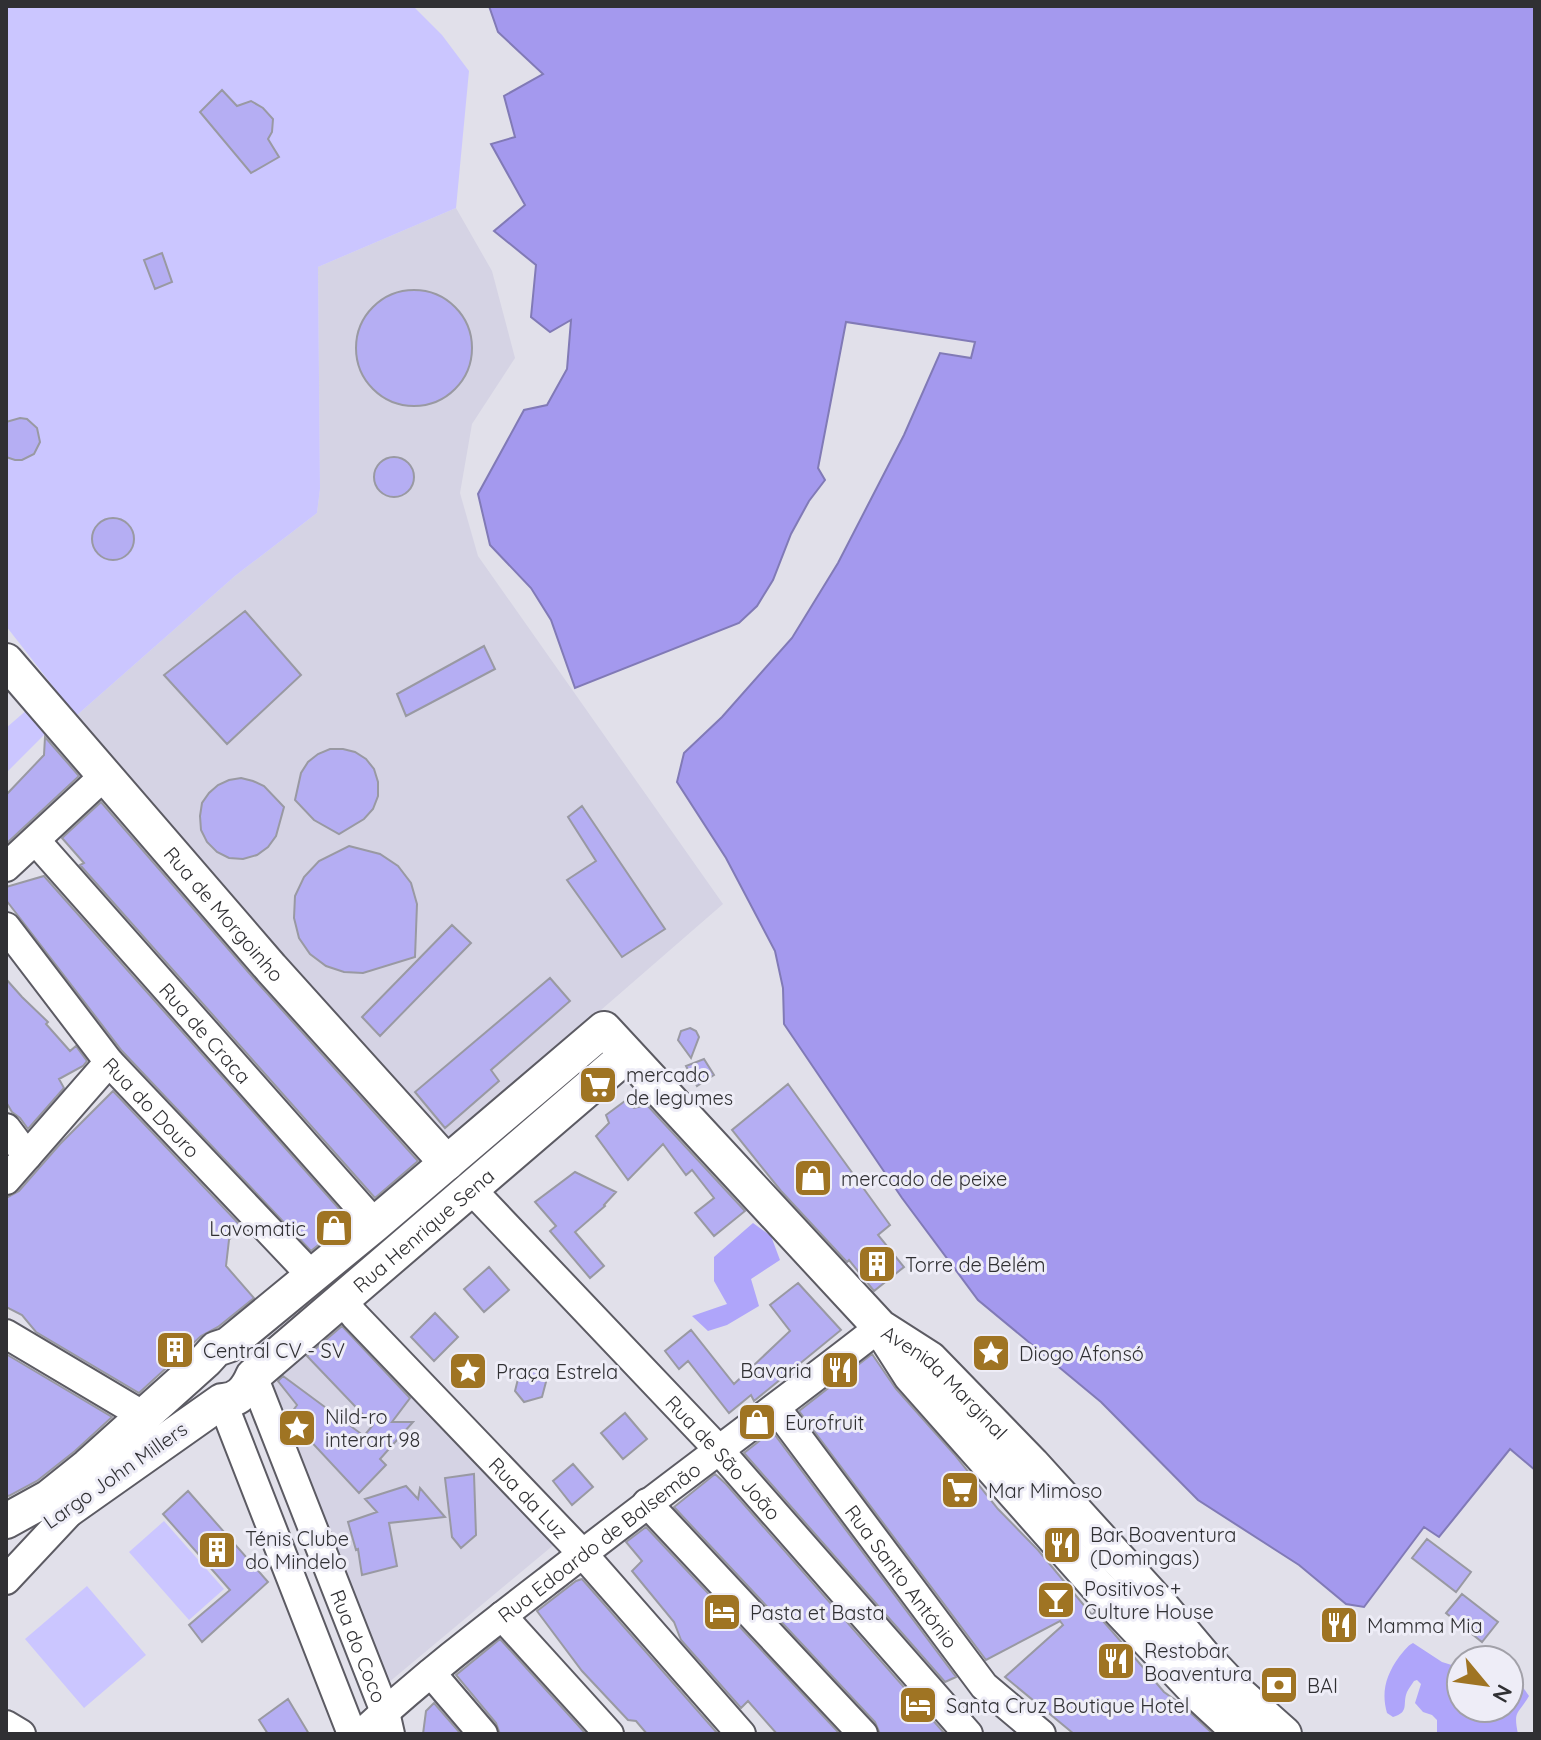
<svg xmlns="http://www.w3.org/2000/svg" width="1541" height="1740" viewBox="0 0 1541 1740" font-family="Quicksand,sans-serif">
<rect width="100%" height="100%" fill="#e1e0ea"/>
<path fill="#d5d3e4" d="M456,208l36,63 23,87 -43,66 -12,69 18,63 245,348 -122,106 -151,137 -261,-299 -113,-132 159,-140 82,-63 3,-24 -2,-222z
M343,1316l213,227 -168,140 -123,-304z"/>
<path fill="#cbc6ff" d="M6,6h407l29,29 27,36 -13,137 -138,59 2,222 -3,24 -82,63 -159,140 -70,-90z
M28,709l18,24 -40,40v-45z
M164,1521l60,68 -35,31 -60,-68z
M87,1586l59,69 -62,53 -59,-69z"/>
<path fill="#afa5fa" d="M753,1223l18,13 9,24 -29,19 8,27 -32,19 -19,6 -16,-15 35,-12 -13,-23v-24z
M1413,1643l29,19 16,5 3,3v5l-9,8 2,8 7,1v16h48v-18l13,-4 7,10c-11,19 -16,14 -11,38h-81v-14l-5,-5 -9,-3 -8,-9 6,-19 -4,-4 -3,1c-2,3 -5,7 -7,11 -5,12 3,20 -14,25l-6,-4c-6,-21 -1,-38 12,-56 5,-6 8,-11 14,-14z"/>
<path fill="#a499ee" stroke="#817ab6" stroke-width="2" d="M489,6h1046v1464l-25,-21 -71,88 -15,-10 -60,80 -18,-3 -47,-39 -101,-65 -97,-98 -123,-102 -76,-102 -118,-174 -1,-36 -8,-37 -49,-93 -49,-76 7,-29 38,-36 70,-79 46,-75 66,-128 36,-82 31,5 4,-16 -129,-20 -28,146 7,12 -16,21 -18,33 -18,46 -16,26 -18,17 -164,65 -24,-68 -20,-32 -41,-43 -12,-51 46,-84 23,-5 20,-36 4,-49 -21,12 -19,-15 5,-52 -42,-34 31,-26 -34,-61 24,-7 -11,-41 39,-22 -45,-42z"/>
<path fill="#b5aef3" stroke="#9999a2" stroke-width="2" d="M222,90l15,16 14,-5 12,7 10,11 -1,13 -4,7 11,18 -28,16 -51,-61z
M162,253l10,29 -17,7 -11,-29z
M356 348a58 58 0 1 1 116 0a58 58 0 1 1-116 0Z
M20,418l7,1 10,9 3,14 -6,12 -12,6h-7l-9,-3v-35z
M374 477a20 20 0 1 1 40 0a20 20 0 1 1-40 0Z
M92 539a21 21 0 1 1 42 0a21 21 0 1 1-42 0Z
M245,611l56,64 -74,69 -63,-69z
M484,646l11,23 -89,47 -9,-22z
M45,737l34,39 -73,68v-49l38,-40z
M330,749h13l12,3 11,7 8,10 4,13v14l-5,13 -9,10 -25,15 -25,-14 -19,-20 6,-27 7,-11 10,-8z
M241,778l12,3 11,5 20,21 -8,29 -8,11 -11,8 -14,4 -14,-1 -12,-6 -10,-10 -6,-12 -1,-14 2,-13 7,-10 9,-8 11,-5z
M101,802l155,179 162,180 -43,37 -295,-333 4,-2 -22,-25z
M582,806l83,123 -43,28 -55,-77 29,-19 -28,-44z
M349,846l31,8 18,12 13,17 6,21 -2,53 -52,16 -19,-1 -18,-6 -16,-12 -11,-16 -5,-20 1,-22 9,-19 15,-16z
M44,876l305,344 -38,31 -189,-200 -116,-151v-13z
M452,925l19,18 -91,93 -18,-19z
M550,978l20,23 -79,69 8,11 -54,47 -30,-36z
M6,979l16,18 26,25 -2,2 24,27 6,-5 11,15 -4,5 -24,13 5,9 -36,41 -8,-11 -8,-6 -6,-10z
M690,1028l6,3 3,6 -8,21 -13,-18 3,-9z
M704,1059l10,16 -17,11 -11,-20z
M788,1084l102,141 -12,10 26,32 -30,24 -25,-31 -2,2 -66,-71 -49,-61z
M113,1091l127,134 -11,15 -3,26 28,32 -36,29 -17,9 -62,57 -103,-61 -14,-17 -16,-8v-109l13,-7 41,-47z
M625,1101l9,7 13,-3 98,106 -31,25 -19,-23 19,-15 -22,-28 -6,5 -23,-31 -35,36 -32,-44 13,-13 -3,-8z
M575,1172l41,20 -12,13 1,1 -30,26 29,34 -14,12 -40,-47 6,-5 -21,-24z
M489,1267l20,23 -25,22 -20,-23z
M798,1283l43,47 -87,71 -3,-6 -22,18 -41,-52 -9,8 -14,-18 26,-21 43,54 56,-53 -20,-26z
M435,1313l23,24 -24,24 -23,-24z
M342,1326l68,72 -18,24h21l-33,37 6,6 -27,28 -56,-60 -11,-21 5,-7 -19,-24 5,-5 81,60 9,-11 -66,-69z
M6,1354l106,63 -37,34 -38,30 -28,15 -3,-1z
M872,1354l24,35 58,65 44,55 40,41 54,65 3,-3 16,18 53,62 17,12 32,30h-139l-69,-57 58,-52 -3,-4 -74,39 -187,-249z
M534,1367l13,11 -5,19 -18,5 -9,-11 4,-16z
M625,1413l22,26 -24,20 -22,-26z
M772,1431l184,246 -11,5 -201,-229z
M573,1464l20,23 -21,18 -19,-24z
M474,1474l2,61 -15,13 -9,-11 -7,-59z
M715,1474l11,10 219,250h-65l-5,-12 -201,-215z
M406,1486l12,13 2,-11 25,29 -56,6 8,43 -35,9 -4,-26 -2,1 -8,-28 29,-10 -12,-13z
M188,1491l80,91 -66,60 -13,-17 41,-35 -67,-76z
M646,1527l194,207h-63l-29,-33 -7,7 -60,-68 -7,-18 -42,-51 10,-10 -16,-19z
M1427,1539l44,33 -15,20 -44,-34z
M582,1579l136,155h-71l-11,-13 -8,-1 -46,-49 -45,-60 39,-30z
M1462,1594l36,28 -16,20 -36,-29z
M500,1639l86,95h-86l-4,-11 -40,-48z
M288,1699l21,35h-41l-9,-14z
M434,1703l27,31h-38l3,-23z"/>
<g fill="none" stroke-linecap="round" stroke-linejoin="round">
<g stroke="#5c5b63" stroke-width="32">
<g id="minor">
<path id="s1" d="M36,841l339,383"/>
<path d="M6,867l98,-91"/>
<path id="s2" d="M6,927l103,135 203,214"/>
<path d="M6,1128l21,28"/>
<path d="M6,1180l103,-118"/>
<path id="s3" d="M470,1188l248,261 250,285"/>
<path id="s4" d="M342,1300l13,16 227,237 159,181"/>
<path d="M6,1334l138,82"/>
<path id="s5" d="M253,1376l132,336 5,22"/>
<path d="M222,1401l130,333"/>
<path id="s6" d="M776,1408l208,278 57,48"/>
<path d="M647,1503l216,231"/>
<path d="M6,1580l73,-78"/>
<path d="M502,1616l107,118"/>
<path d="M431,1673l52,61"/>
<path d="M6,1725l15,9"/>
<path id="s7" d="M361,1734c60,-56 124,-105 189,-155 109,-85 221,-167 330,-252"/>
</g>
</g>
<g stroke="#5c5b63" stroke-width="38">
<g id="major">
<path id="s8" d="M6,661l265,307 176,195"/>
<path d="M886,1337l25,39 188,212 103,109 40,37"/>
<path id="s9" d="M69,1509l153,-108c16,0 25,-11 31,-25l374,-321"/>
<path id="s10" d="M6,1521l42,-23 40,-32 118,-106 10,-11 12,-4 147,-121 229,-195 276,298 50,32 102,105 129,142 43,51 36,38 44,39"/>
</g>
</g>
<use href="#minor" stroke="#fff" stroke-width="28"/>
<use href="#major" stroke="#fff" stroke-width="34"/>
</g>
<defs>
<g id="supermarket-square" transform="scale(2)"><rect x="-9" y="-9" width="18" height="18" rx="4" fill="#9f7423" stroke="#eeedf7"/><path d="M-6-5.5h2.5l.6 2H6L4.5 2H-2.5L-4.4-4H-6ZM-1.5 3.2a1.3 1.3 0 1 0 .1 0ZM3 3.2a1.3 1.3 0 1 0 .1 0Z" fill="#fff"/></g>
<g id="shop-square" transform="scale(2)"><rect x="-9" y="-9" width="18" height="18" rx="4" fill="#9f7423" stroke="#eeedf7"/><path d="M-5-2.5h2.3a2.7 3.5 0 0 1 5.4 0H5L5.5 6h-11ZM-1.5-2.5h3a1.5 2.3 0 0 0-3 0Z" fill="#fff"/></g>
<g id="building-square" transform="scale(2)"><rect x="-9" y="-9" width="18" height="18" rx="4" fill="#9f7423" stroke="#eeedf7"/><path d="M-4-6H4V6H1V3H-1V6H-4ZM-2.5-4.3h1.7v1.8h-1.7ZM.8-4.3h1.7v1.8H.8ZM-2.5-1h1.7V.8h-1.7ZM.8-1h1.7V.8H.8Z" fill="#fff"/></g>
<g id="sight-square" transform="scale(2)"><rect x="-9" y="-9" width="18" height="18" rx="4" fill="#9f7423" stroke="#eeedf7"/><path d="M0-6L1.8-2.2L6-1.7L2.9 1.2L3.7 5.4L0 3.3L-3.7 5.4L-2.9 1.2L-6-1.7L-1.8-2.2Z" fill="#fff"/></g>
<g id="restaurant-square" transform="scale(2)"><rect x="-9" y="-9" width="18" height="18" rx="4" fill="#9f7423" stroke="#eeedf7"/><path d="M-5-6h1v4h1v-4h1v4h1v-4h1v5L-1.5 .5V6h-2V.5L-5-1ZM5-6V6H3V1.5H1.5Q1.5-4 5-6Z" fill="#fff"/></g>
<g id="bar-square" transform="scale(2)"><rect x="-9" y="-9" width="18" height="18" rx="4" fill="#9f7423" stroke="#eeedf7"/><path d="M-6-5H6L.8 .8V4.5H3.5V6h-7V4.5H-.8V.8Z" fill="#fff"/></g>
<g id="hotel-square" transform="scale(2)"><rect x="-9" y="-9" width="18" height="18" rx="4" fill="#9f7423" stroke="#eeedf7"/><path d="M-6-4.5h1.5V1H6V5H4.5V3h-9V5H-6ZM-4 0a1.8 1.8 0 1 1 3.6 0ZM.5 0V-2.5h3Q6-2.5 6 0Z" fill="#fff"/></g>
<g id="bank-square" transform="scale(2)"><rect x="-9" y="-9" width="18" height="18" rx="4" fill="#9f7423" stroke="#eeedf7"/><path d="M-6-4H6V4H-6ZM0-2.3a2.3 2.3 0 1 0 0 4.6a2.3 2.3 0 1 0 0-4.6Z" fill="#fff"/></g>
</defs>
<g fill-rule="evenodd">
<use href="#supermarket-square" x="598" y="1085"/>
<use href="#shop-square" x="813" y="1178"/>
<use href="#shop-square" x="334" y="1228"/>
<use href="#building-square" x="877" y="1264"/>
<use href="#building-square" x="175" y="1350"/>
<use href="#sight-square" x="991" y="1353"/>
<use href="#restaurant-square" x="840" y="1370"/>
<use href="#sight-square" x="468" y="1371"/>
<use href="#shop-square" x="757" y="1422"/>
<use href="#sight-square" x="297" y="1428"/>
<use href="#supermarket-square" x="960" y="1490"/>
<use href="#restaurant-square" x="1062" y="1545"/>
<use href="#building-square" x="217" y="1550"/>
<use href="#bar-square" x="1056" y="1600"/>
<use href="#hotel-square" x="722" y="1612"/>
<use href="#restaurant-square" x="1339" y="1625"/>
<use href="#restaurant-square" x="1116" y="1661"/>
<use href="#bank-square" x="1279" y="1685"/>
<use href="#hotel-square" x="918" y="1705"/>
</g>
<g text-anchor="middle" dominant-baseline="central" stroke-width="6" stroke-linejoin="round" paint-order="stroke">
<g font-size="20" fill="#303033" stroke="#eeedf7">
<text stroke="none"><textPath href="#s8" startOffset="334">Rua de Morgoinho</textPath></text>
<text stroke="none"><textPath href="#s1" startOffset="256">Rua de Craca</textPath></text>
<text stroke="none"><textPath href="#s2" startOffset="232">Rua do Douro</textPath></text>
<text stroke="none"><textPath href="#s9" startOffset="454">Rua Henrique Sena</textPath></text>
<text stroke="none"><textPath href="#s10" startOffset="1268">Avenida Marginal</textPath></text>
<text stroke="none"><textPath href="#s3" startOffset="370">Rua de São João</textPath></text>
<text transform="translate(115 1475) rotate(-35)">Largo John Millers</text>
<text stroke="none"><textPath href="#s4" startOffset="272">Rua da Luz</textPath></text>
<text stroke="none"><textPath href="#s7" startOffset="306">Rua Edoardo de Balsemão</textPath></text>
<text stroke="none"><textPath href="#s6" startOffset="210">Rua Santo António</textPath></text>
<text stroke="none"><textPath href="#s5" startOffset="290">Rua do Coco</textPath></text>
</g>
<g font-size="20" fill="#303033" stroke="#eeedf7" text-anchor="start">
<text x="626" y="1074">mercado<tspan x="626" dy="23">de legumes</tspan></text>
<text x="841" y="1178">mercado de peixe</text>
<text x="306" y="1228" text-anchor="end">Lavomatic</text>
<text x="905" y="1264">Torre de Belém</text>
<text x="203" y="1350">Central CV - SV</text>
<text x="1019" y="1353">Diogo Afonsó</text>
<text x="812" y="1370" text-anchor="end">Bavaria</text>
<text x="496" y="1371">Praça Estrela</text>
<text x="325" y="1416">Nild-ro<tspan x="325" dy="23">interart 98</tspan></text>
<text x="785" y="1422">Eurofruit</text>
<text x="988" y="1490">Mar Mimoso</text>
<text x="1090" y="1534">Bar Boaventura<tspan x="1090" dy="23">(Domingas)</tspan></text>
<text x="245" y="1538">Ténis Clube<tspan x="245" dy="23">do Mindelo</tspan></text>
<text x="1084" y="1588">Positivos +<tspan x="1084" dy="23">Culture House</tspan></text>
<text x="750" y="1612">Pasta et Basta</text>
<text x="1367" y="1625">Mamma Mia</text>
<text x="1144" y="1650">Restobar<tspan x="1144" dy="23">Boaventura</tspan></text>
<text x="1307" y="1685">BAI</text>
<text x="946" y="1705">Santa Cruz Boutique Hotel</text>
</g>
</g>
<rect width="1541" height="1740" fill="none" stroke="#303033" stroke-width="16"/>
<g transform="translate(1485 1684) rotate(119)"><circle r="38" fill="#eeedf7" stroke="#a2a1a9" stroke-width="2"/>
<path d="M0-6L14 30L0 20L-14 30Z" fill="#9f7423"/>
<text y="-12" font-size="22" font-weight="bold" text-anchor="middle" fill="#303033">N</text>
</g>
</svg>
